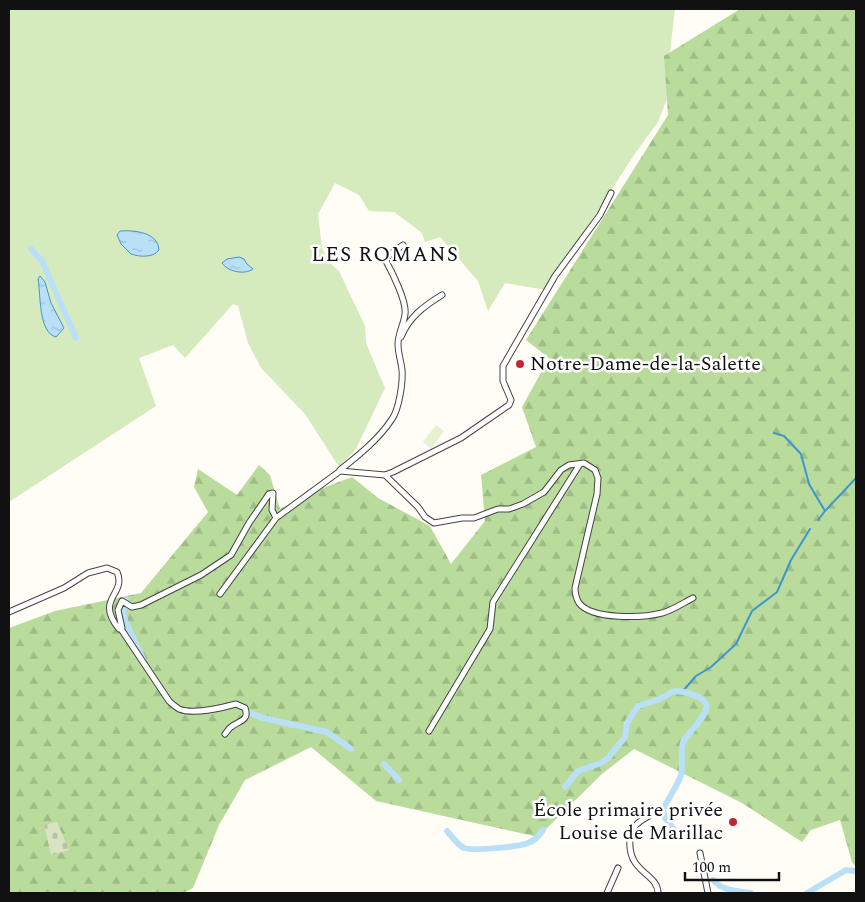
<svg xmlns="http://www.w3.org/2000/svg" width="865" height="902" viewBox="0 0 865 902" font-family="Spectral,serif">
<defs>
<pattern id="forest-firs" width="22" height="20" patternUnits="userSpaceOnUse" patternTransform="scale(1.25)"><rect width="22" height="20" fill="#b9dc9c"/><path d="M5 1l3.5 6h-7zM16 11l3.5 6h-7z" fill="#9ebc85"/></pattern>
<pattern id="cemetery-stones" width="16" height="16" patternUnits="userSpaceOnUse" patternTransform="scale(1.25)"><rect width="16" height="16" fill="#d9e3c4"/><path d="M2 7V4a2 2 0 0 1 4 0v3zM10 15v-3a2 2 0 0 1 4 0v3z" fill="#b9c2a7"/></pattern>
<pattern id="water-ripples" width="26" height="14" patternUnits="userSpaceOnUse" patternTransform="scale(1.25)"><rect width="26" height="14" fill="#b9e0f7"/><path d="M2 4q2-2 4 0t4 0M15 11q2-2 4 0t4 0" fill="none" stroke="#9ebfd3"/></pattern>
</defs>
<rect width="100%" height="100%" fill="#fffdf5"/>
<path fill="#d5ebbd" d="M9,9h666l-7,60 1,25 -11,28 -22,30 -90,138 -41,-7 -17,28 -10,-30 -38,-44 -15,5 -3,-9 -28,-21 -25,-1 -10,-16 -24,-12 -17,31 4,34 9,16 8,7 26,55 1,17 19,45 -29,61 -17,18 -34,-53 -44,-46 -13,-25 -10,-37 -5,-2 -48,54 -12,-13 -34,13 17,48 -147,96z"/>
<path fill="url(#forest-firs)" d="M740,9h116v858l-4,-5 -12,-42 -29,10 -9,12 -60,-39 -108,-54 -32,25 -64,63 -162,-36 -65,-54 -66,33 -26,45 -26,63 -10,5h-174v-265l46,-17 86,-18 67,-81 -14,-25 4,-18 39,26 22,-30 11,10 10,34 35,-18 37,-14 26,21 52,28 21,38 34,-43 -4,-46 55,-28 -14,-40 27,-49 -23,-18 142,-225 -4,-59z"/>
<path fill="url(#cemetery-stones)" d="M57,822l12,28 -18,5 -7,-30z"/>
<path fill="#e6f2cf" d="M436,425l8,6 -13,18 -8,-7z"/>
<path fill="url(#water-ripples)" stroke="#3f96cf" d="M120,231c14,-1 38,1 39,19 -6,8 -19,7 -28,4l-10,-10 -4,-9z
M239,257l5,2 3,5 6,5c-8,6 -25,3 -31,-6l5,-4z
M40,276l5,6 6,21 13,25 -8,9c-18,-5 -15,-42 -18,-58z"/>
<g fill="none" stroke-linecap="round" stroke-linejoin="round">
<path stroke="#3f96cf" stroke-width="2" d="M774,433l10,3 17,18 8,30 16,27 -7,9
M825,511l31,-33
M682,692l14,-16 15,-9 25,-23 16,-33 25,-19 14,-32 19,-31"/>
<path stroke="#b9e0f7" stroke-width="6" d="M31,249l11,12 34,77
M126,600l-3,13 2,7 18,39
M250,713l13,5 64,14 24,17
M384,764l15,16
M565,787l13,-16 23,-8 7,-5 17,-21 2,-14 11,-17 22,-7 14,-8c8,0 28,4 32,13 4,9 -17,28 -22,36 -5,10 0,24 -3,35 -4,12 -13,23 -18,35l2,8 15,19
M447,831c5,6 11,14 17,17 9,3 54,-1 64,-5 6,-2 11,-7 15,-13
M713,880c10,11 24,11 38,13
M807,893l39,-23 10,1"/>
<g stroke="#444" stroke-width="7">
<path id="minor" d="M401,337c8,-20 23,-31 41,-42
M340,470c19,-15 39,-31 52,-51 7,-10 11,-36 10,-49 -1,-9 -4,-17 -4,-26 0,-11 6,-20 7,-30 2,-12 -13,-42 -19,-53l3,-6 14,-10
M385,475l33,32 7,10 9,6 28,-5h12l24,-9h11l14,-5 21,-12 17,-22 8,-5 15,-2 11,7 3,8 -1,16 -22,94c0,5 1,10 4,15 13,17 64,15 83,10 11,-3 21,-10 31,-15
M220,594l56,-76
M9,612l55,-24 24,-15 19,-5 10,4c10,23 -23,26 2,57l3,-1 -4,-18 4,-9 10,6 9,-2 60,-30 30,-20 18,-32 20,-29 4,-1 -1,17 4,8 64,-47 45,4 8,-3 68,-34 48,-33 2,-5 -8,-19v-15l52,-90 45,-61 11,-22
M121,629l48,72c3,3 7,6 10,8 15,6 42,-1 57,-5l9,4c5,13 -7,13 -14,19 -3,2 -4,5 -6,7
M429,731l61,-102 3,-27 87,-138
M649,816c-10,5 -18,11 -19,23 -3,34 28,34 28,54
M700,853l8,40
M607,893l11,-25"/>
</g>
<use href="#minor" stroke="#fff" stroke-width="5"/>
</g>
<g fill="#c4262e" stroke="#fff" stroke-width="2">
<circle cx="520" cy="364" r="5"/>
<circle cx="733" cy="822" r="5"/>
</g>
<g text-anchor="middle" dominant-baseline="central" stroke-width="5" stroke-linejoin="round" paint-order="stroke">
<g font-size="20" fill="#111" stroke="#fff" text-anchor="start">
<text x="530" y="364">Notre-Dame-de-la-Salette</text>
<text x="723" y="810" text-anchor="end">École primaire privée<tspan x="723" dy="23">Louise de Marillac</tspan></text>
</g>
<g font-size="21" letter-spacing="1" fill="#111" stroke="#fff">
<text x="385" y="255">LES ROMANS</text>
</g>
</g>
<rect width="865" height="902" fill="none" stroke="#111111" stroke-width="20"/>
<path d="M685 872v8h94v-8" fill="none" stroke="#111111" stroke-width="2.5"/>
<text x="692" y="872" font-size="15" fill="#111111" stroke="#ffffff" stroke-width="4" paint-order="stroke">100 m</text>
</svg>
